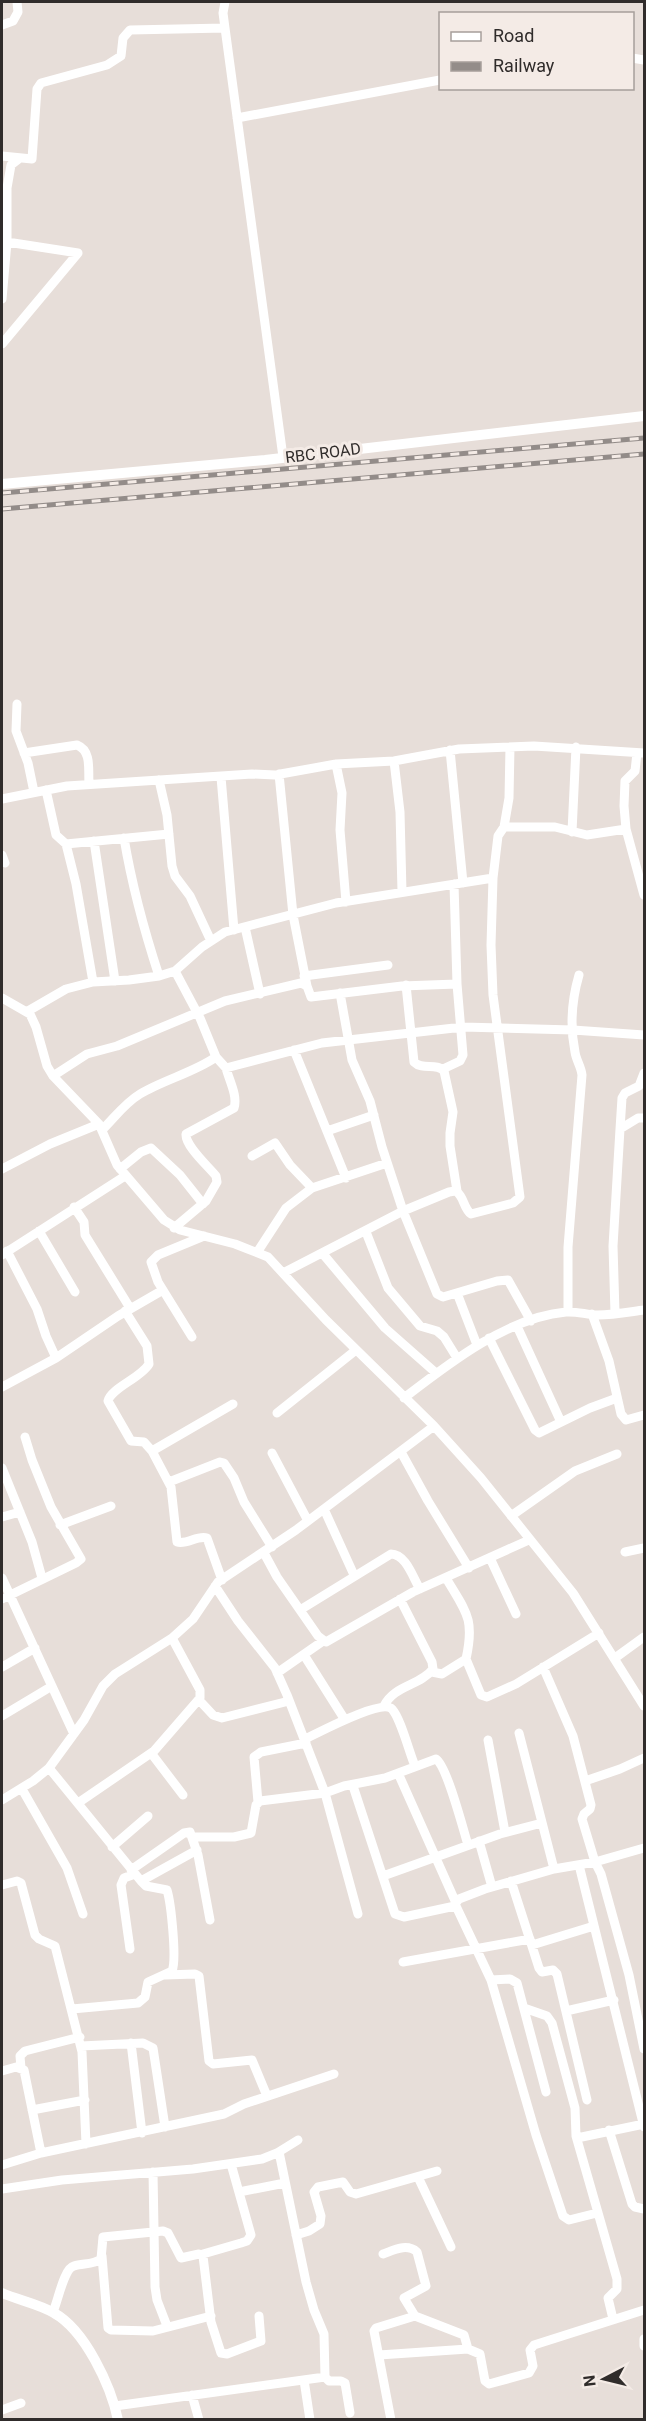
<svg xmlns="http://www.w3.org/2000/svg" width="646" height="2421" viewBox="0 0 646 2421" font-family="Roboto,sans-serif">
<rect width="100%" height="100%" fill="#e7ded9"/>
<g fill="none" stroke-linecap="round" stroke-linejoin="round">
<path stroke="#fff" stroke-width="9" d="M225,2l-2,11 2,15 58,429
M2,25l11,-4 5,-9 -1,-10
M632,58l12,2
M237,118l203,-38
M2,156l30,3 5,-70 4,-6 66,-18 14,-9 2,-18 7,-8 95,-2
M7,242v-54l4,-23 9,-7
M2,299l5,-57 71,11 -76,91
M17,704l-1,27 12,32 6,29
M450,750l13,133
M24,753l53,-8c15,6 11,25 12,39
M637,753l-2,18 -10,10 -1,25 2,23 18,66
M394,761l6,51 2,80
M336,764l6,29 -2,37 6,72
M279,774l14,141 14,71
M221,777l13,153
M159,780l8,35 5,51 3,10 15,20 21,45
M46,790l10,45 10,9 103,-10
M2,799l65,-13 185,-12 23,1 61,-11 58,-3 65,-12 75,-3 110,7
M504,827l5,-29 1,-51
M572,832l4,-85
M124,838c8,48 20,92 35,138
M94,841l21,140
M66,844l10,40 17,98
M2,855l3,8
M245,927l15,67
M175,971l27,-24 23,-15 111,-29 157,-25 5,-42 6,-9h51l32,8 39,-6
M304,976l84,-11
M406,985l8,77c9,9 22,0 30,9l9,41 -3,21v13l7,45
M340,993l12,67 18,41 12,46 21,64 34,83 6,3 54,-16 11,-1 23,41
M2,998l28,16 6,13 11,39 6,10 46,48 18,41 47,55 16,10 55,14 33,13 58,63 108,106 47,52 92,115 71,113
M28,1011l38,-22 27,-7 36,-2 30,-4 16,-5 25,47 16,39 10,11 96,-25 141,-16 110,3 71,5
M294,1050l52,128
M443,1069l17,-8 3,-6 -6,-71 -3,-100
M53,1076l34,-22 30,-8 108,-45 76,-18 6,3 4,11 91,-11 55,-2
M103,1129c12,-12 22,-26 37,-35 23,-14 55,-22 76,-37
M620,1129l2,-31 3,-5 14,-7 5,-13
M327,1131l47,-16
M252,1156l23,-13 15,22 22,23 75,-25
M2,1169l48,-25 49,-20
M120,1169l21,-17 10,-4 29,27 23,29
M74,1207l10,15 1,13 45,73
M174,1228l32,-27 11,-19 -1,-6c-8,-10 -31,-30 -30,-42l48,-26c4,-12 -5,-28 -8,-40
M39,1231l36,61
M366,1232l22,56 32,38 17,5 7,6 13,21
M7,1251l30,58 9,27 10,22
M258,1251l28,-43 26,-20
M323,1254l62,74 51,45
M2,1255l123,-79
M283,1273l120,-62 46,-19 6,-1c9,4 8,17 16,23l42,-11 7,-6 -27,-202 -2,-50 2,-67
M457,1293l20,52
M125,1311l22,35 2,18c-8,14 -38,24 -41,37l23,40 13,1 8,9
M568,1311v-64l14,-172c-1,-9 -6,-15 -7,-23 -5,-25 -3,-53 4,-77
M615,1313l-2,-67 7,-117 18,-11h6
M592,1314l17,47 12,53 5,6 18,-5
M517,1326l44,96
M192,1337l-34,-55 -7,-20 7,-7 46,-19
M489,1338l46,92 4,3 51,-25 27,-10
M2,1387l54,-29 62,-42 45,-26
M404,1398c44,-34 104,-81 162,-86 11,-1 21,3 32,3 15,0 31,-3 46,-5
M277,1413l79,-63
M401,1452l27,49 41,67
M272,1453l36,68
M2,1468l30,74 10,36
M169,1482l51,-20 4,1 10,15 10,24 28,45
M324,1509l30,66
M511,1516l64,-45 42,-17
M2,1517l18,-5
M60,1525l51,-19
M625,1552l19,-4
M264,1553l13,24 41,59 8,6 87,-50 116,-52
M490,1558l26,56
M2,1578l72,156
M446,1578c20,34 29,40 20,81
M222,1580l-15,-42c-10,-3 -20,7 -30,4l-6,-55 -19,-36 81,-47
M215,1586l23,35 37,47 12,27 38,98 33,121
M2,1599l74,-36 5,-4 -30,-52 -19,-47 -7,-23
M300,1610l91,-56c15,0 22,24 29,35
M304,1655l41,65
M615,1658l29,-21
M2,1667l33,-19
M543,1667l30,69 18,69 -1,4 -6,5 -2,5 13,43 6,12 28,101 15,74
M432,1672l10,2 24,-15 15,36 6,2 29,-13 83,-51
M277,1673l46,-32
M199,1700l14,15 9,3 67,-17
M384,1706c10,-21 36,-20 49,-37l-1,-7 -32,-63
M2,1716l50,-30
M519,1733l35,136
M305,1739c13,-6 76,-40 87,-30 9,10 17,43 23,57
M488,1740l17,92
M151,1753l32,42
M49,1768l92,113 5,5 21,4c4,13 10,70 5,81l-24,11 -3,15 -7,6 -66,6
M398,1773l58,130
M585,1781l35,-12 24,-11
M353,1786l42,128 9,3 51,-11
M22,1789l45,79 16,46
M2,1800l31,-19 16,-13 35,-48 19,-34 12,-12 57,-36 21,-19 25,-37 78,-52 138,-104
M258,1802l-4,-45 7,-5 45,-9
M78,1803l76,-52 46,-53v-8l-28,-52
M193,1837h41l17,-4 5,-28 4,-4 65,-8 19,-7 41,-8 51,-19c11,7 27,70 32,86
M479,1841l13,46
M112,1847l36,-31
M579,1865l65,262
M131,1870l53,-37 6,-1 8,23 12,65
M383,1876l117,-42 42,-11
M141,1881l56,-31
M511,1881l28,87 3,4 11,-2 4,4 30,126
M2,1885l15,-4 4,2 14,52 4,4 16,7 27,106 4,92
M532,1945l62,-19
M130,1949l-9,-64 3,-7 11,-4
M403,1962l127,-23
M165,1975l30,-1 4,2 10,85 4,3 39,-4 15,36
M491,1980l19,-1 7,4 29,109
M524,2008l23,8 5,7 23,85 1,28 41,143v10l-9,9 5,21
M566,2011l48,-11
M131,2043l11,90
M81,2046l62,-3 10,5 12,79
M21,2068l-1,-12 5,-5 55,-14
M2,2071l14,-4 8,3 17,83
M32,2110l53,-10
M609,2130l23,74 3,3 9,2
M577,2138l67,-14
M279,2152l27,130 8,28 10,24 1,43 4,4h12l4,2 5,30
M2,2165l39,-12 183,-39 20,-10 90,-30
M153,2172l2,115 2,13 10,26
M418,2177l33,70
M2,2189l60,-9 131,-11 69,-10 15,-6 21,-13
M239,2192l46,-9
M597,2213l-28,7 -6,-4 -27,-81 -45,-155 -36,-76 4,-5 26,-10 69,-20 41,-7 49,-14
M296,2235l13,-4 11,-7 1,-8 -7,-24 4,-5 25,-5 7,10 6,2 81,-23
M203,2254l38,-11 6,-2 4,-6 -20,-71
M383,2254c11,-4 24,-11 34,-2l9,34 -22,12 11,18
M102,2256l6,72 3,2 42,1 58,-15
M53,2312c5,-11 11,-44 21,-46 9,-3 19,-1 27,-7l2,-22 60,-6 5,2 13,25 18,-4 4,2 8,66 10,31 6,1 34,-13 -2,-25
M644,2339v7
M379,2355l89,-6
M304,2380l6,40
M192,2395l7,25
M115,2406l210,-29
M2,2410l19,-7
M391,2420l-17,-89 2,-3 39,-12 49,19 4,14 12,5 5,27 4,3 40,-11 4,-7 -3,-16 4,-5 110,-35"/>
<path stroke="#fff" stroke-width="10" d="M2,484l263,-24 379,-44
M2,2293c16,7 37,11 52,20 31,17 57,73 64,107"/>
<g stroke="#938c89" stroke-width="5">
<path id="rail" d="M2,493l642,-55
M2,509l642,-55"/>
</g>
<use href="#rail" stroke="#f4ebe6" stroke-width="3" stroke-dasharray="9" stroke-linecap="butt"/>
</g>
<g text-anchor="middle" dominant-baseline="central" stroke-width="6" stroke-linejoin="round" paint-order="stroke">
<g font-size="16" fill="#302c2b" stroke="#f4ebe6">
<text transform="translate(323 453) rotate(-7)">RBC ROAD</text>
</g>
</g>
<rect width="646" height="2421" fill="none" stroke="#302c2b" stroke-width="6"/>
<rect x="439" y="12" width="195" height="78" fill="#f4ebe6" stroke="#a69f9b" stroke-width="1.5"/>
<rect x="451" y="32" width="30" height="9" fill="#ffffff" stroke="#a69f9b" stroke-width="1.5"/>
<text x="493" y="42" font-size="18" fill="#302c2b">Road</text>
<rect x="451" y="62" width="30" height="9" fill="#938c89" stroke="#a69f9b" stroke-width="1.5"/>
<text x="493" y="72" font-size="18" fill="#302c2b">Railway</text>
<g transform="translate(604 2379) rotate(263)" stroke="#f4ebe6" stroke-width="4.5" paint-order="stroke">
<path d="M0-4.5L10 22L0 15L-10 22Z" fill="#302c2b"/>
<text y="-9" font-size="16" font-weight="bold" text-anchor="middle" fill="#302c2b">N</text>
</g>
</svg>
